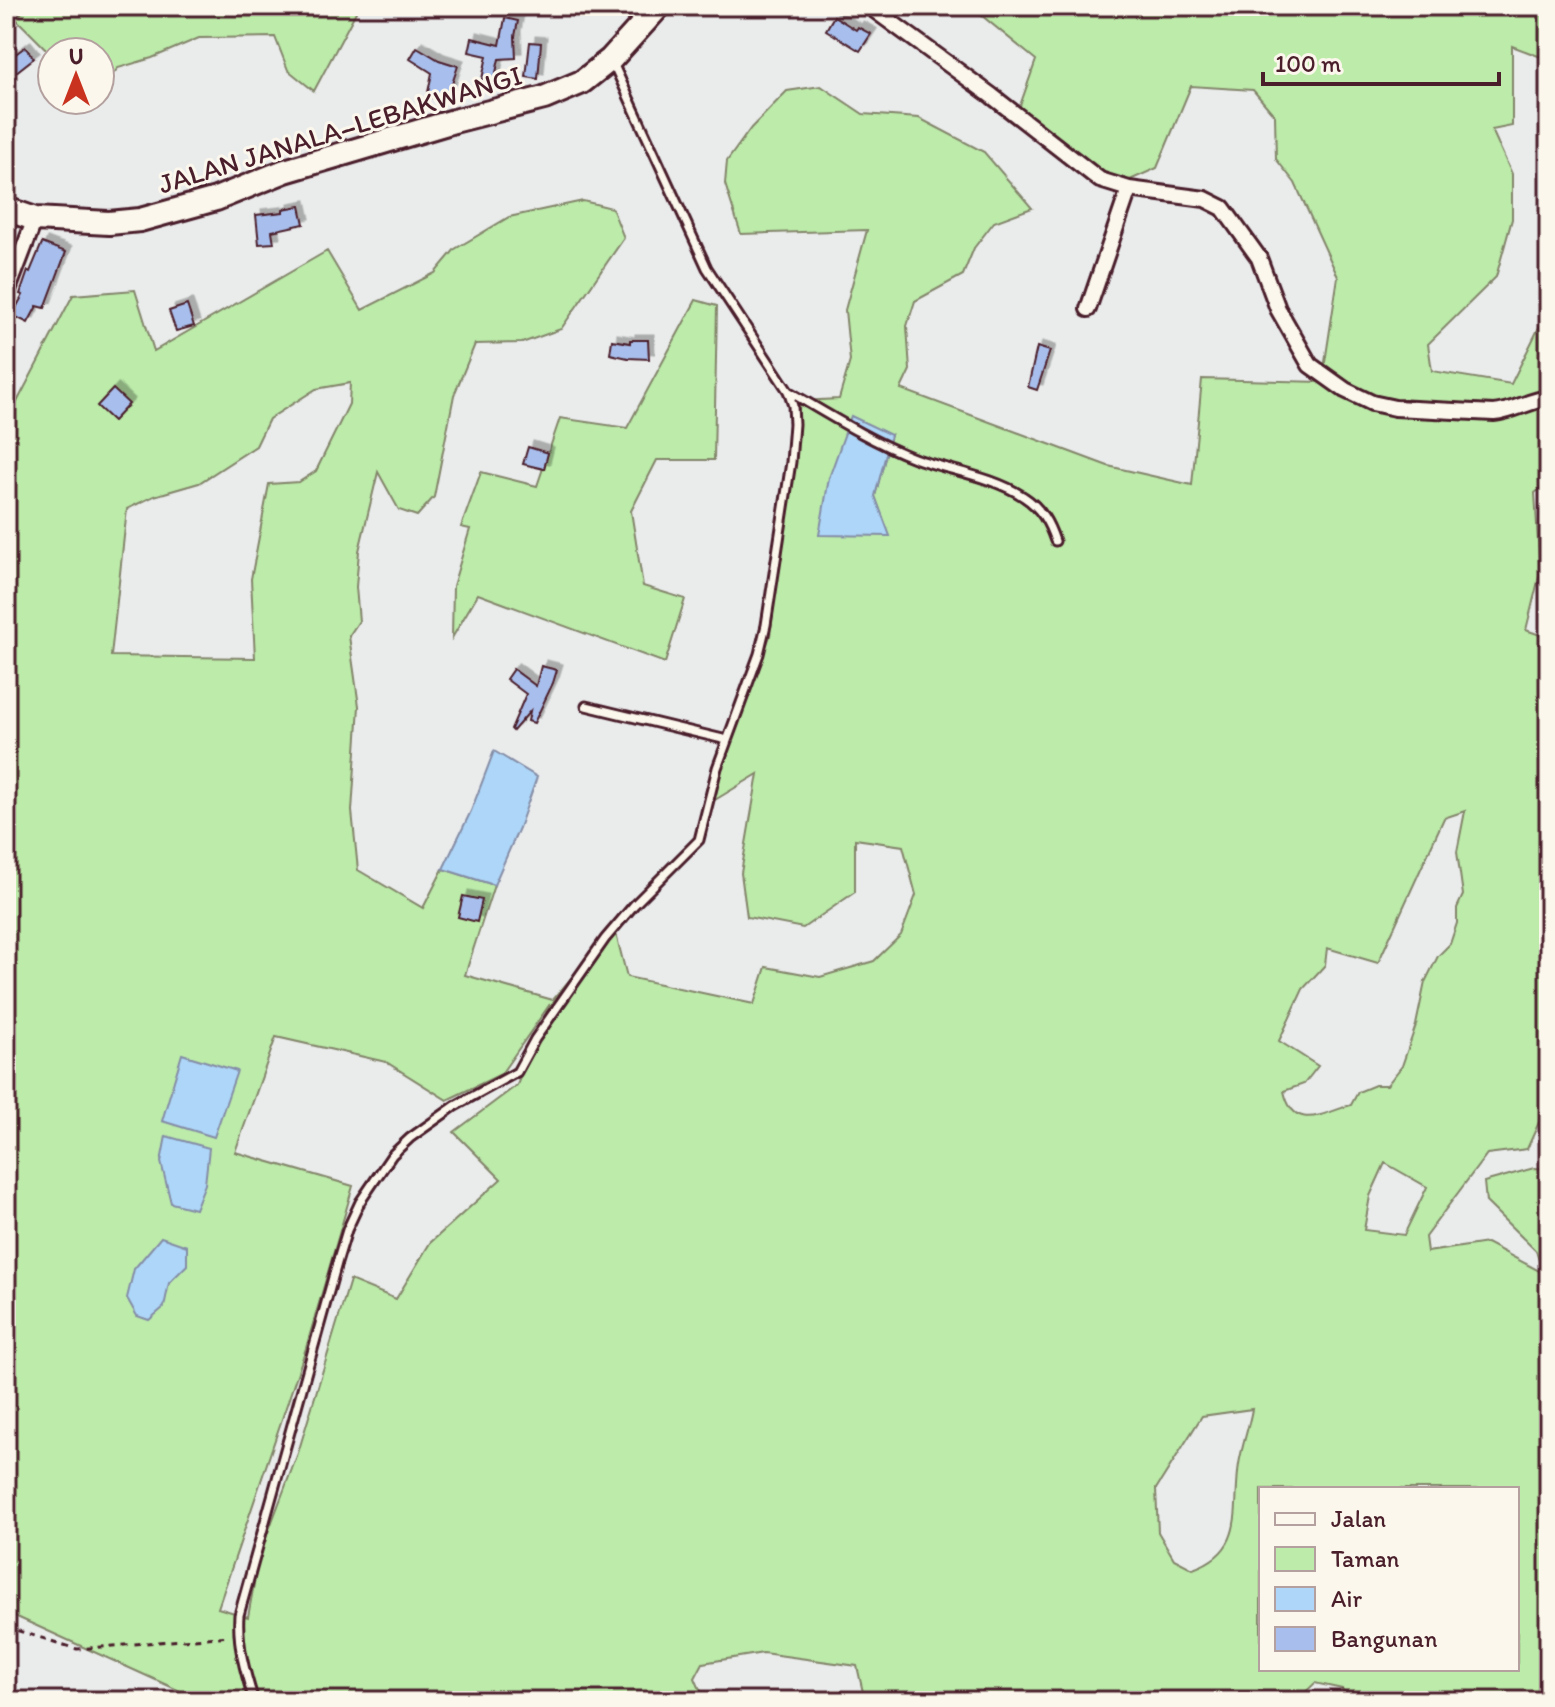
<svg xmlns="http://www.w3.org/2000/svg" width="1555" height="1707" viewBox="0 0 1555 1707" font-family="Itim,sans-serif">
<defs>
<filter id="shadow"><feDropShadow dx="5.5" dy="-5.5" stdDeviation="0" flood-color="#0004"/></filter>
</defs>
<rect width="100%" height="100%" fill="#eaecec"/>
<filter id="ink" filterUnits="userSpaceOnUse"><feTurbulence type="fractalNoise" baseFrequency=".0125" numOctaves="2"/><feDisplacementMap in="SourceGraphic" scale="16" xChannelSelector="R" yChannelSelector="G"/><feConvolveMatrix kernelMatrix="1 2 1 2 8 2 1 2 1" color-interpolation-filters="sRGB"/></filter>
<g filter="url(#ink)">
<path fill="#bcebaa" stroke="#83856a" stroke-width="2" fill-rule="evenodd" d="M27,6h397l-1,4 -65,-2 -44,83 -26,-21 -13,-33 -76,1 -47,20 -34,10 -16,19 -2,-35h-48v3l-36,-36z
M970,6h579v54l-37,-14v80l-20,4 20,44v45l-16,58 -68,67 4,27 79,13 38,-77v175l-14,11 5,80 -14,57 23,8v462l-22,49 -40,5 -62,83 2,15 60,-9 56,30 -7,-22 -50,-49 -2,-20 50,-14 15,1v532h-198l-9,-12 -27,-6 -19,18h-431l-8,-35 -94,-13 -60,10 -8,15 10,23h-503l-196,-89v-1189l67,-128 62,-5 19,61 173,-100 35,59 73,-37 20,-24 54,-32 74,-16 29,7 12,30 -63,91 -39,14 -47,1 -21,51 -20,102 -17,19 -18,-6 -21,-38 -19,79 -3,36 3,34 -10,15 10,70 -7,105 6,59 65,38 20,-39 51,16 -29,90 88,25 61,-74 13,51 127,27 12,-37 54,10 54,-16 27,-26 15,-40 -13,-49 -48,-7v53l-52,36 -56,-11 -6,-44 17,-99 -53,32 65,-170 30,-235 39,-2 11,-38 -5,-51 22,-80 -126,4 -16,-50 2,-23 24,-33 36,-37 34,-5 42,28 56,4 65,34 48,56 -38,14 -20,26 -11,27 -48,26 -8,25 3,44 -9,19 207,77 84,19 10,-106 120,3 16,-105 -43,-94 -19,-24 -1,-43 -22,-26 -62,-4 -34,82 -27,12h-23l-91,-63 20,-57zM350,383l-1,21 -33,67 -17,11 -30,2 -18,95 4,79 -144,-2 16,-147 27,-13 45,-13 57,-37 13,-27 47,-30zM891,435l-16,61 14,40 -60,-58zM1465,811l-8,41 6,43 -6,13v15l-7,21 -12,12 -13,26 -9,43 -14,41 -15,19h-12l-17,7 -7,13c-30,9 -58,27 -67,-14l20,-7 14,-18 -39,-25 24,-52 22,-24 2,-17 51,15 66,-145zM550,1004l-33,81 -63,47 47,47 -71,64 -34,56 -46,-19 -52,173 -39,103 -11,61 -30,-9 88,-260 47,-162 -118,-34 41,-115 110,25 61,38 54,-26zM1385,1163l42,24 -23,48 -40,-5 6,-34zM1252,1409c-3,18 -10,36 -13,55 -7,45 8,86 -46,105l-19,-10 -16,-27 -2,-43 46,-73zM1261,1489h256v180h-256z
M696,300l21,6 -3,154h-57l-26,51 12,75 42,13 -20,64 -187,-69 -26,44 1,-52 17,-57 -9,-2 20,-55 56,14 23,-68 67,10z"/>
<path fill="#add6f8" stroke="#858da6" stroke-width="2" d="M851,416l40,19 -16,61 15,40 -71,-1 10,-57z
M494,751l43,26 -18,51 -25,57 -51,-16 28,-58z
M182,1054l55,17 -23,66 -52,-16z
M166,1136l43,12 -4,36 -10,25 -24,-6 -10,-41z
M161,1237l26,9v19l-18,18 -5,24 -15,13 -12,-4 -10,-18 7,-29z"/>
<path fill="#a8bfed" stroke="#4a1f2b" stroke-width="2" filter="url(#shadow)" d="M834,16l22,14 2,-3 13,7 -11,17 -34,-21z
M505,18l13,3 -3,15 1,22 -17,1 -7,32 -12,-3 7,-32 -18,-4 3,-14 28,7z
M530,42l11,1 -3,36 -12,-2z
M25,47l9,11 -28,22v-19z
M417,47l22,13 19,6 -11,33 -20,-2 5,-24 -22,-14z
M300,206l4,18 -32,7 2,12 -15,1 -3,-29 27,-3v-3z
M42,243l24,9 -21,56 -8,-2 -9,17 -16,-8 11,-20 -3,-1 8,-23 2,1z
M187,305l7,21 -18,5 -7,-20z
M612,340l18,3v-3h18l1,19 -21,-1 -18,-4z
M1037,347l13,4 -13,39 -9,-3z
M113,389l16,15 -16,17 -16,-15z
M528,447l20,6 -4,16 -21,-5z
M541,666l16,4 -4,13 -19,40 -6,-2 2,-10 -17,20 -2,-2 15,-35 -20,-15 7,-10 23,17z
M463,896l19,4 -5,22 -19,-5z"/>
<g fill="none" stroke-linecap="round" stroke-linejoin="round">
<g stroke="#4a1f2b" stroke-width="13">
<path id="lane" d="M788,391c41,24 82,50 126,67 33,12 81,19 110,39 17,11 25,26 31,44
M586,706l141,34
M254,1701c-9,-29 -17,-56 -15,-86l98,-352 10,-33 13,-28 32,-47 18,-17 45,-32 62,-34 18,-33 70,-100 29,-34 65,-65 18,-72 42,-114 7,-29 25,-163 3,-38 -1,-18 -5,-15 -81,-123 -95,-207"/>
</g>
<g stroke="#4a1f2b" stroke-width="20">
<path id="street" d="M869,6l123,90 108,84 29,9 76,10 18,9 36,50 19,51 32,56 35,25 27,13 23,5 99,5c20,-2 36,-13 55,-15
M6,295l29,-76
M1088,309l41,-120"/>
</g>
<g stroke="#4a1f2b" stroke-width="28">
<path id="primary" d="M6,209l29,10 74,4 31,-3 76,-21 69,-28 169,-50 90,-23 38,-16 29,-23 48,-53"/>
</g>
<path stroke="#4a1f2b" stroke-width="3" stroke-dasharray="6 6" stroke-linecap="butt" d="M6,1627l71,22 153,-13"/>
<use href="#lane" stroke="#fbf7ec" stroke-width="7"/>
<use href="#street" stroke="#fbf7ec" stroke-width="14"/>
<use href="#primary" stroke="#fbf7ec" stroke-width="22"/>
</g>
</g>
<g text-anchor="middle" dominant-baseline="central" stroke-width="6" stroke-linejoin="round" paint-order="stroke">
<g font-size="28" fill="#4a1f2b" stroke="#fbf7ec">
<text transform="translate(340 129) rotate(-17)">JALAN JANALA–LEBAKWANGI</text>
</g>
</g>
<rect width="1555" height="1707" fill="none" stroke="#fbf7ec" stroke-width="32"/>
<rect x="16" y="16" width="1523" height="1675" fill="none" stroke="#4a1f2b" stroke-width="3" filter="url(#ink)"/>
<rect x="1259" y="1487" width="260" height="184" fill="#fbf7ec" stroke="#b4a19f" stroke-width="2"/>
<rect x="1275" y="1513" width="40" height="12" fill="#fbf7ec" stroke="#b4a19f" stroke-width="2"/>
<text x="1331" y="1527" font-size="24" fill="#4a1f2b">Jalan</text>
<rect x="1275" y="1547" width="40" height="24" fill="#bcebaa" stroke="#b4a19f" stroke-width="2"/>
<text x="1331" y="1567" font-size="24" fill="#4a1f2b">Taman</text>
<rect x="1275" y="1587" width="40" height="24" fill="#add6f8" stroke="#b4a19f" stroke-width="2"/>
<text x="1331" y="1607" font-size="24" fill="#4a1f2b">Air</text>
<rect x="1275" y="1627" width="40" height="24" fill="#a8bfed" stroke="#b4a19f" stroke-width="2"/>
<text x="1331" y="1647" font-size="24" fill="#4a1f2b">Bangunan</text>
<g transform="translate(76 76)"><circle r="38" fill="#fbf7ec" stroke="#b4a19f" stroke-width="2"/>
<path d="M0-6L14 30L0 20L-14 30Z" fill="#c8321e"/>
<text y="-12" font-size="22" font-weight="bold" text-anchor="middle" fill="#4a1f2b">U</text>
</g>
<path d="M1263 72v12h236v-12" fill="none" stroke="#4a1f2b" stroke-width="4"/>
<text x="1275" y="72" font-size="24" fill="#4a1f2b" stroke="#fbf7ec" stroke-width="6" paint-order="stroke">100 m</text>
</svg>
